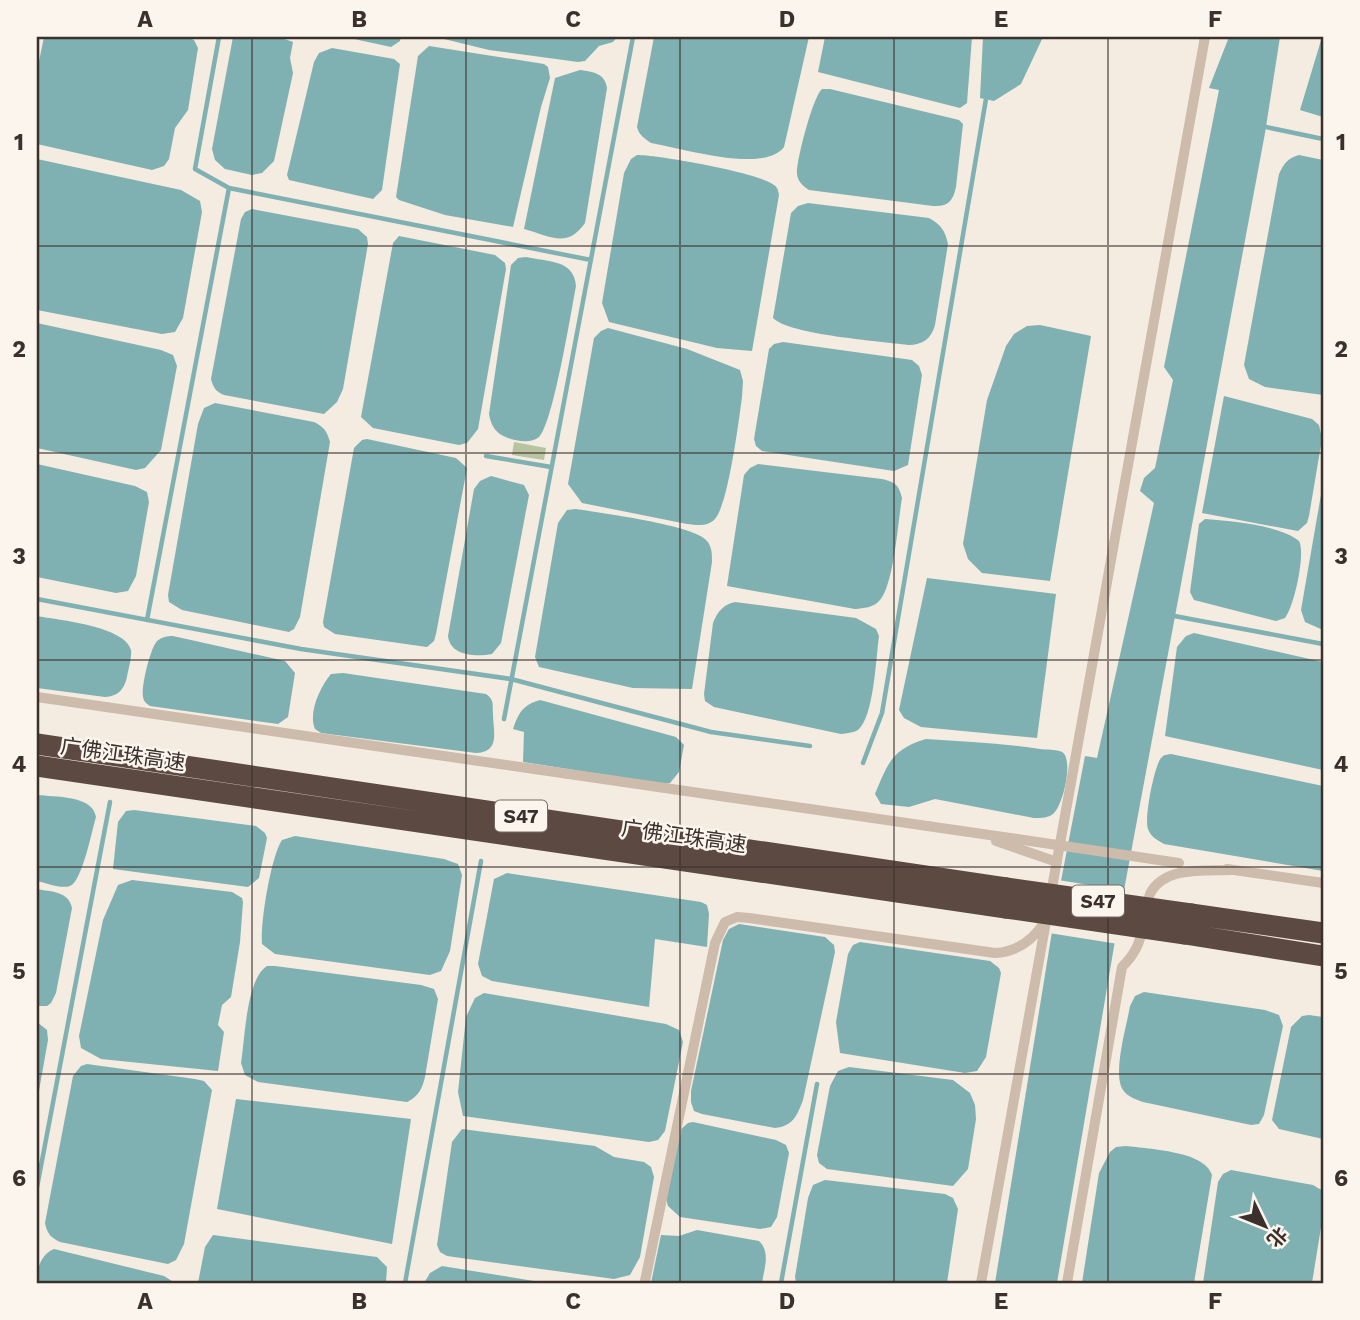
<svg xmlns="http://www.w3.org/2000/svg" width="1360" height="1320" viewBox="0 0 1360 1320" font-family="'Work Sans','Noto Sans SC',sans-serif">
<rect width="100%" height="100%" fill="#f4ebe1"/>
<path fill="#b8c4a0" d="M514,442l32,6 -2,12 -32,-5z"/>
<path fill="#7fb0b2" d="M44,37h143l7,3 4,8 -10,62 -13,18 -6,31 -5,7 -12,4 -115,-26v-73z
M233,37h46l14,5 -3,16 3,15 -19,88 -12,12 -10,2 -27,-6 -10,-9 -3,-11z
M345,37h56l-1,4 -9,6z
M436,37h181l-4,5 -14,4 -14,15 -7,1 -89,-12z
M654,37h155l-25,110c-20,27 -103,1 -133,-4 -7,-5 -12,-8 -14,-16z
M825,37h147l-5,66 -7,5 -142,-36z
M983,37h60l-22,47 -27,17 -14,-3z
M1229,37h51l-15,96 -146,784 -62,366h-62l61,-376 29,-151 12,2 57,-255 -14,-12 4,-13 11,-10 18,-88 -9,-13 55,-277 -10,-2z
M1322,37h1v80l-23,-7z
M429,46l115,18 4,3 2,11 -9,29 -28,120 -68,-12 -46,-15 -3,-3 22,-141z
M332,48l62,11 6,5 -18,126 -9,9 -84,-19 -2,-5 27,-113 5,-9z
M580,70c13,2 25,3 27,18l-22,135c-18,26 -35,13 -61,6l31,-151z
M822,89h8l129,31 4,4 -7,63c-3,14 -8,20 -23,19l-124,-16c-6,-4 -12,-9 -12,-17 0,-15 16,-76 25,-84z
M637,155c22,0 123,18 137,30 4,3 4,5 5,10l-27,156 -35,-3 -108,-26 -7,-19 22,-130 7,-14z
M1299,155l24,5v235l-58,-8 -16,-8 -5,-14 35,-191c5,-11 9,-16 20,-19z
M37,159l144,31 19,11 2,11 -19,106 -8,14 -13,2 -125,-24z
M808,203l121,15c12,7 16,12 19,26l-13,81c-4,14 -12,20 -27,20 -28,-4 -118,-10 -135,-27l18,-105 7,-7z
M252,209l106,20 9,8 1,7 -25,145 -6,13 -13,12 -100,-19c-8,-3 -11,-8 -13,-16l30,-160 4,-7z
M399,236l96,19 10,8 1,6 -28,160 -11,14 -8,2 -86,-17 -12,-11 32,-174z
M526,257c21,5 48,2 50,29 -5,26 -23,138 -37,151 -8,7 -22,4 -31,1 -12,-4 -17,-12 -19,-24l22,-149 7,-7z
M37,323l124,27 12,5 4,11 -16,84 -16,18 -9,2 -99,-22z
M1040,325l51,11 -41,245 -68,-8 -14,-14 -5,-15 24,-144 19,-54 8,-12 13,-8z
M608,328l79,21 53,21 3,11 -1,16c-3,22 -14,111 -28,123 -8,7 -17,5 -27,4l-105,-21 -14,-19 26,-146 7,-7z
M783,342l129,18 7,6 3,9 -14,90 -14,6 -132,-20 -6,-5 -2,-7 15,-90 5,-5z
M1224,396l88,23 7,6 3,14 -13,77 -2,7 -9,8 -96,-18z
M215,403l99,19c10,5 13,9 16,20l-30,175 -6,12 -5,3 -107,-22 -13,-8 -1,-7 30,-171 6,-16z
M367,439l89,19 11,10 -31,166 -2,7 -7,6 -92,-13 -11,-7 -1,-5 31,-174 8,-8z
M37,464l98,22 12,6 2,10 -13,74 -8,15 -12,2 -79,-16z
M758,464l124,15c13,3 17,6 20,19 -4,23 -8,86 -22,102 -7,8 -16,8 -25,9l-128,-23 17,-111 6,-7z
M491,476l33,9 5,10 -28,148 -9,11c-16,3 -42,2 -44,-18l26,-147 6,-8z
M1323,483v147l-18,-8 -4,-12z
M576,509c24,4 119,16 131,32 5,6 5,13 5,21l-20,127 -59,-1 -94,-21 -4,-10 23,-134 9,-13z
M1205,519c25,2 75,6 94,22 7,12 -5,66 -14,77l-9,3 -82,-21 -4,-8 9,-68z
M927,578l129,16 -19,144 -116,-11 -17,-9 -5,-8z
M735,602l121,16 20,11 3,7c-3,21 -5,81 -21,94 -5,3 -11,3 -17,4l-127,-27 -9,-6 -1,-7 9,-71c5,-12 10,-18 22,-21z
M37,616c21,4 88,10 94,34 1,8 -3,20 -4,27 -3,13 -9,19 -22,20l-68,-9z
M1194,633l129,29v108l-158,-34 12,-89 9,-11z
M173,636l112,25 10,12 -7,44 -10,7 -128,-18c-4,-3 -6,-4 -7,-9 -2,-10 7,-48 14,-56 5,-4 10,-5 16,-5z
M343,673l143,21c9,7 6,10 7,20 0,17 8,38 -17,39l-155,-20 -6,-4c-7,-16 5,-42 16,-55z
M540,700l136,37 8,8 -5,27 -9,11 -6,1 -141,-22 1,-30 -11,-3c6,-17 10,-24 27,-29z
M926,739c38,3 77,4 114,10 6,1 16,0 22,3 12,7 1,53 -8,61 -5,5 -13,5 -20,5l-99,-19 -26,8 -28,-3 -6,-10c13,-31 17,-45 51,-55z
M1171,754l152,32v85l-159,-27c-7,-4 -13,-7 -16,-15 -4,-10 6,-62 13,-71 4,-4 5,-3 10,-4z
M37,795c17,2 56,0 59,22 -4,13 -14,65 -26,69 -9,3 -24,-3 -33,-5z
M134,810l122,16 9,7 2,5 -8,40 -11,9 -135,-18 5,-47 8,-11z
M295,836l149,23 14,5 4,11 -12,76 -9,20 -11,4 -155,-21 -13,-10c-2,-20 9,-88 20,-104z
M507,873l194,29 6,3 2,9 -2,33 -52,-8 -6,68 -157,-26 -10,-5 -4,-12 16,-85z
M132,880l100,12 10,6 1,4 -3,40 -9,55 -9,8 -4,20 6,7 -6,39 -117,-12 -20,-11 -2,-12 24,-116 15,-35z
M37,889c14,3 32,2 35,19l-16,85 -5,10 -4,3h-10z
M739,924l86,13 9,8 1,7 -32,148c-6,16 -10,26 -28,28l-73,-14 -8,-3 -3,-9v-11l32,-151 6,-11z
M860,942l130,19 9,7 2,5 -15,84 -9,14 -12,2 -125,-20 -4,-31 12,-68 5,-9z
M267,966h8l146,19 13,4 4,10 -13,78c-3,12 -6,19 -18,25l-149,-20 -13,-7 -4,-12c4,-23 5,-84 26,-97z
M1144,992l121,18 14,5 4,11 -19,89 -5,9 -8,1 -108,-23c-8,-3 -15,-5 -20,-12 -11,-16 4,-65 7,-84l5,-10z
M484,993l182,31 13,6 4,12 -18,89 -7,9 -9,2 -186,-26 -5,-24 8,-75 9,-19z
M1309,1015l14,2v122l-44,-10 -7,-9 19,-93 11,-11z
M37,1022l10,8 1,10 -11,62z
M87,1064l108,15 9,2 8,9 -28,154 -8,16 -8,4 -108,-22c-10,-5 -13,-9 -15,-19l28,-147 8,-10z
M849,1067l104,13 17,13 5,12 1,14 -8,50 -15,17 -126,-17 -8,-6 -2,-8 13,-69 8,-15z
M236,1099l175,20 -19,125 -175,-35z
M693,1122l83,18 10,5 3,8 -12,64 -6,10 -11,2 -80,-12 -12,-11 -2,-8 14,-68 8,-7z
M462,1129l133,17 19,11 30,5 7,5 3,10 -14,80 -10,18 -16,4 -167,-23 -7,-4 -3,-7 15,-103z
M1126,1146c23,3 79,5 86,29l-18,108h-112l17,-110 11,-21 6,-5z
M1231,1170l82,15 10,6v24l-11,68h-109l15,-101 5,-8z
M825,1180l120,14 8,4 5,11 -11,74h-151l-1,-6 13,-79 5,-13z
M697,1230l62,11c12,11 5,28 3,42h-111l10,-48 18,1z
M213,1235l164,22 10,10 -1,16h-188l7,-36z
M54,1249l110,27 11,7h-138c0,-14 3,-28 17,-34z
M442,1266l104,17h-122l6,-10z"/>
<path fill="#f4ebe1" d="M1058,880l69,11 -9,53 -69,-11z"/>
<g fill="none" stroke-linecap="round" stroke-linejoin="round">
<path stroke="#7fb0b2" stroke-width="4.5" d="M219,37l-24,132 34,19 362,72
M1261,126l62,13
M486,456l65,11
M37,599l264,50 210,30 200,53 99,14
M1169,615l154,29
M147,620l82,-432
M504,719l129,-682
M863,763l19,-50 105,-620
M37,1187l73,-385
M405,1283l76,-422
M781,1283l36,-199"/>
<path stroke="#cdbbac" stroke-width="10" d="M37,697l980,142
M996,841l61,21
M1227,869l96,14
M1147,911c1,-5 1,-12 3,-17 14,-28 55,-23 81,-24
M645,1281l70,-338 10,-21 12,-5 12,1 246,35c22,-1 37,-12 49,-30
M981,1283l224,-1246
M1067,1283l55,-316c12,-12 18,-23 21,-41"/>
<path stroke="#5c4a42" stroke-width="21" d="M37,744l969,144
M37,766l969,142
M1191,914l132,19
M1185,934l138,22"/>
<path stroke="#cdbbac" stroke-width="10" d="M1017,839l162,24"/>
<path stroke="#5c4a42" stroke-width="21" d="M1006,888l185,26
M1006,908l179,26"/>
</g>
<path fill="none" stroke="#3b302b" stroke-width="2" stroke-opacity="0.55" d="M252,37v1246M466,37v1246M680,37v1246M894,37v1246M1108,37v1246M37,246h1286M37,453h1286M37,660h1286M37,867h1286M37,1074h1286"/>
<g text-anchor="middle" dominant-baseline="central" stroke-width="5" stroke-linejoin="round" paint-order="stroke">
<g fill="#fbf5ee" stroke="#756b66" stroke-width="2">
<rect x="495" y="800.5" width="52" height="31" rx="5"/>
<rect x="1072" y="885.5" width="52" height="31" rx="5"/>
</g>
<g font-size="19" font-weight="bold" fill="#3b302b">
<text x="521" y="816">S47</text>
<text x="1098" y="901">S47</text>
</g>
<g font-size="21" fill="#3b302b" stroke="#fbf5ee">
<text transform="translate(123 754) rotate(8)">广佛江珠高速</text>
<text transform="translate(684 836) rotate(8)">广佛江珠高速</text>
</g>
</g>
<rect width="1360" height="1320" fill="none" stroke="#fbf5ee" stroke-width="77"/>
<g transform="translate(1265 1226) rotate(133)" stroke="#fbf5ee" stroke-width="5" paint-order="stroke">
<path d="M0-5L12 26L0 18L-12 26Z" fill="#3b302b"/>
<text y="-10" font-size="19" font-weight="bold" text-anchor="middle" fill="#3b302b">北</text>
</g>
<rect x="38" y="38" width="1284" height="1244" fill="none" stroke="#3b302b" stroke-width="2.5"/>
<g font-size="23" text-anchor="middle" font-weight="bold" fill="#3b302b">
<text x="145" y="27">A</text>
<text x="359" y="27">B</text>
<text x="573" y="27">C</text>
<text x="787" y="27">D</text>
<text x="1001" y="27">E</text>
<text x="1215" y="27">F</text>
<text x="19" y="150">1</text>
<text x="1341" y="150">1</text>
<text x="19" y="357">2</text>
<text x="1341" y="357">2</text>
<text x="19" y="564">3</text>
<text x="1341" y="564">3</text>
<text x="19" y="772">4</text>
<text x="1341" y="772">4</text>
<text x="19" y="979">5</text>
<text x="1341" y="979">5</text>
<text x="19" y="1186">6</text>
<text x="1341" y="1186">6</text>
<text x="145" y="1309">A</text>
<text x="359" y="1309">B</text>
<text x="573" y="1309">C</text>
<text x="787" y="1309">D</text>
<text x="1001" y="1309">E</text>
<text x="1215" y="1309">F</text>
</g>
</svg>
